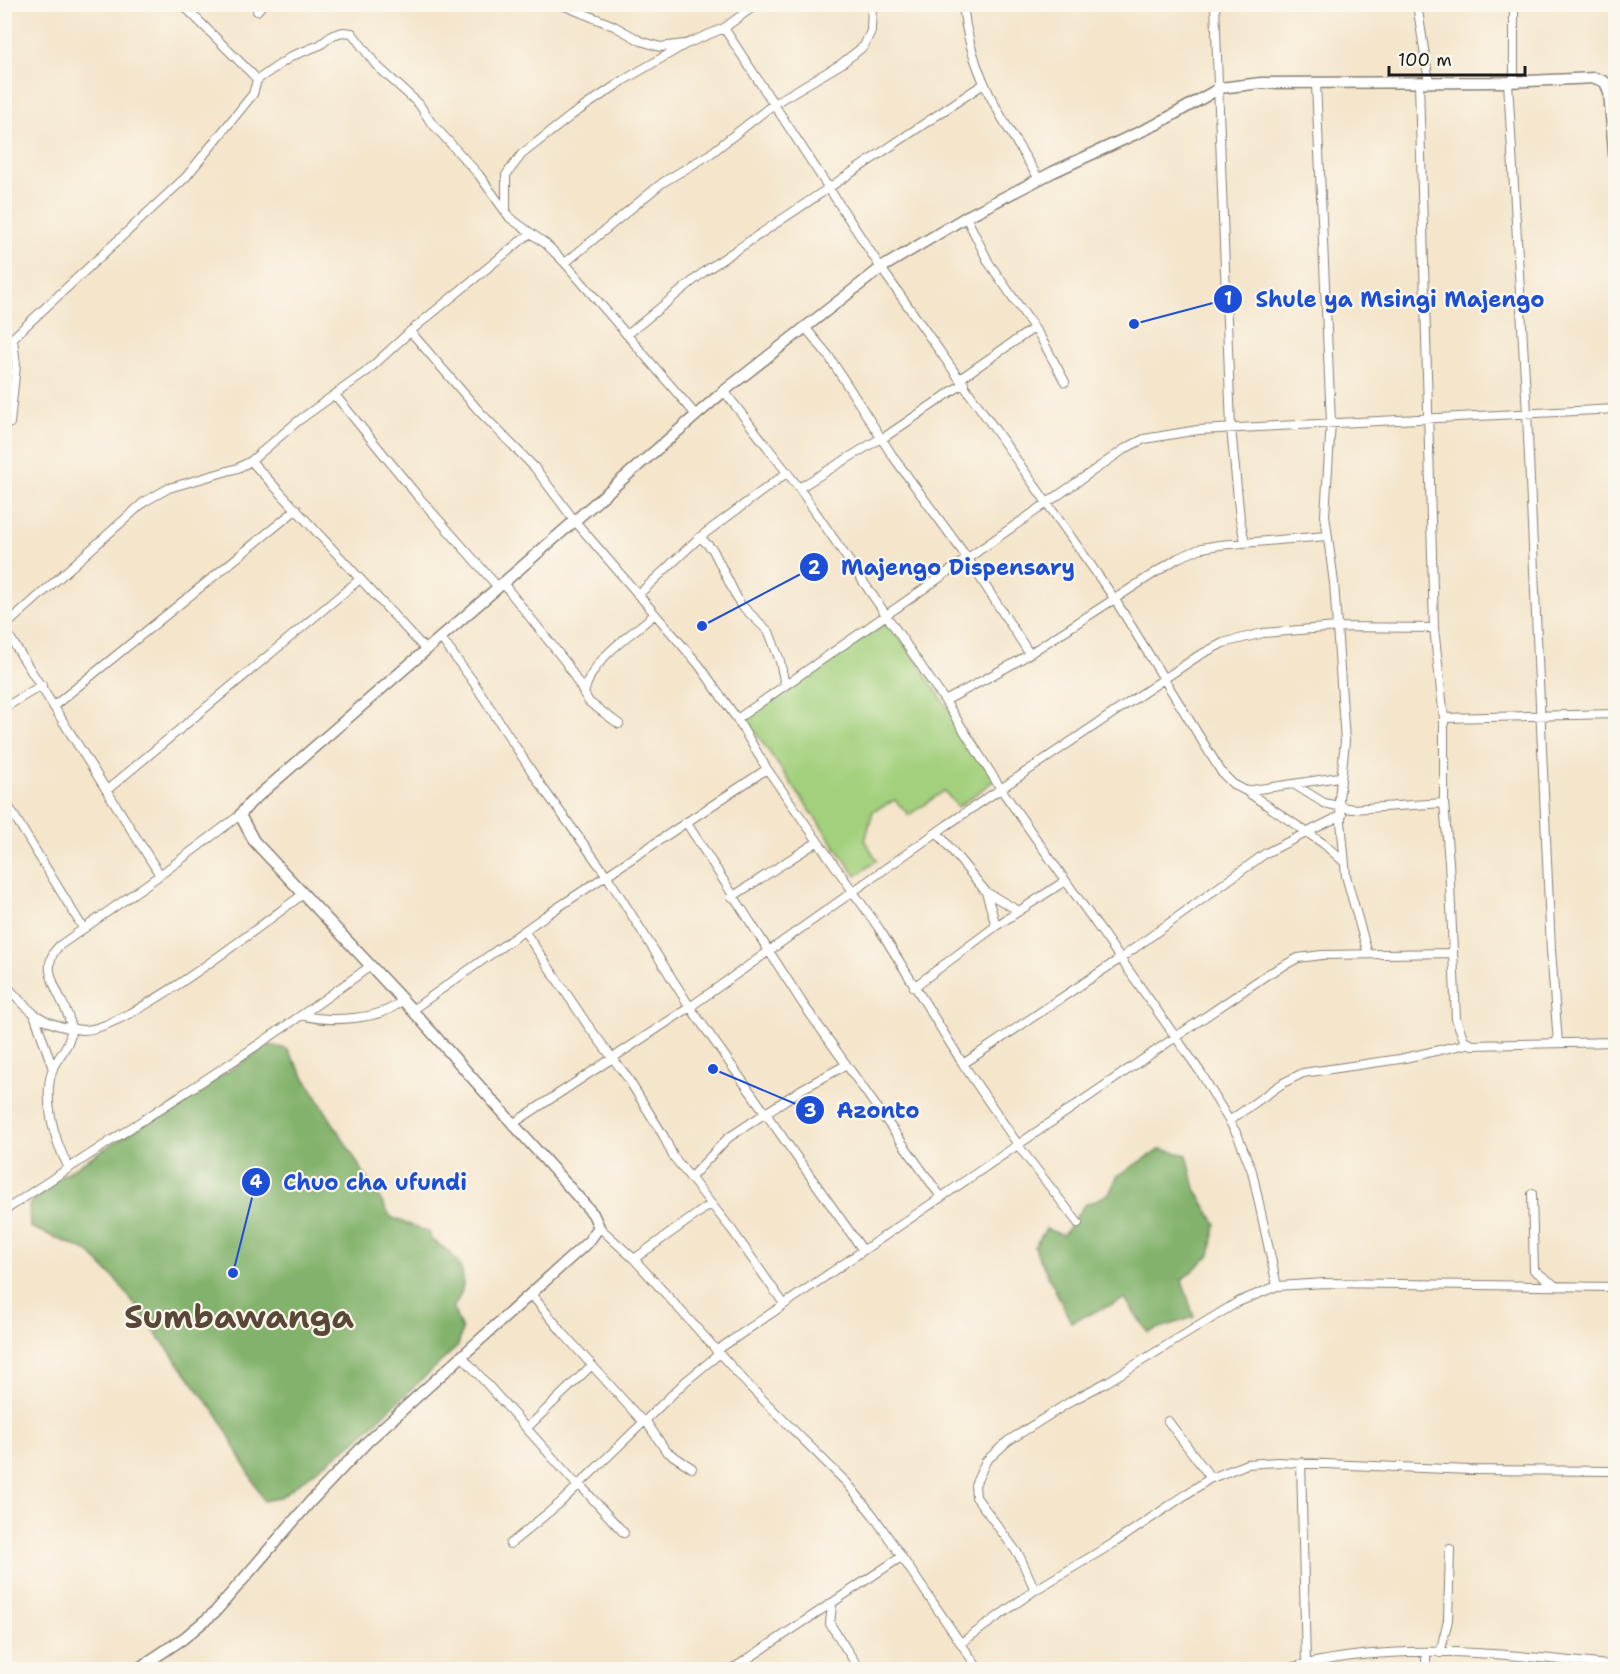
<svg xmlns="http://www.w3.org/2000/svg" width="1620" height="1674" viewBox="0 0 1620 1674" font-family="'Shantell Sans',sans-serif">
<rect width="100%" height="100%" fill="#fbf7ec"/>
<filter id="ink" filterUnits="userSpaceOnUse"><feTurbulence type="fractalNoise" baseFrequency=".0167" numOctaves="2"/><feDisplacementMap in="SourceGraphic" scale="12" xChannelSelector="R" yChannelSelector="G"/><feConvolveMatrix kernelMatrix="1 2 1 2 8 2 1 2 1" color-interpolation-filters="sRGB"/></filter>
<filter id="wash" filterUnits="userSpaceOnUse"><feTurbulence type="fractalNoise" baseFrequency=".008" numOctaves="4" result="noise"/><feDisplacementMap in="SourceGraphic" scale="24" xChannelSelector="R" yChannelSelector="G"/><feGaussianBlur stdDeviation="1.35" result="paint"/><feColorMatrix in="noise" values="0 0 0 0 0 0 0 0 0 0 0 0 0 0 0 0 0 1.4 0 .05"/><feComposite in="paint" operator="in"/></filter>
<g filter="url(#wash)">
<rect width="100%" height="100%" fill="#f4e5cb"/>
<path fill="#a3d07d" stroke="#60764c" stroke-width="1.5" d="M889,621l107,158 -38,28 -14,-16 -35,24 -14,-15 -22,11 -8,30 12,19 -21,16 -110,-157z"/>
<path fill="#82b26c" stroke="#4f6744" stroke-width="1.5" d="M270,1045l17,4 104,168 39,16 1,7c29,15 43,39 22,68l9,22 -4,16 -104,96 -75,56 -15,3 -44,-82 -102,-137 -31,-31 -57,-24 -1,-22 24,-24z
M1161,1149l26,6 8,34 21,35 -6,31 -28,25 12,37 -46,15 -23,-33 -54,23 -37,-75 12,-18 17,6 21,-30 25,-11 9,-19z"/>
</g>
<g filter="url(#ink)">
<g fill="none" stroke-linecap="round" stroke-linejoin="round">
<g stroke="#888074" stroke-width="10">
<path id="street" d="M560,4l54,22 27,15 19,6 25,-3
M963,4c6,69 41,118 76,175
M1215,4l16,424 9,91 5,23
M1417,4l12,78
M257,11l6,-7
M724,28l157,240 233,330 108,175 11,11 13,7 93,-14
M257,80l35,-24 28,-11 13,-10 10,-3 9,1 24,32 43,39 11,17 49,54 31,43 36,26 19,19 131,152
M1514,81v-77
M1508,82l19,331 24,537 7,93
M1316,83l15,339 -6,93 9,68 11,158 -6,58 7,77 22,78
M1419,83l15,545 10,90v85l5,59 7,157 8,21 8,5 144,-3
M506,211v-36l16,-21 50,-39 52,-35 62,-36 38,-16 33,-24
M966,217l23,46 52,75 24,44
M565,263l97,-80 48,-29 65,-51 66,-39 23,-18 7,-15 1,-27
M804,326l24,29 64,100 76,104 61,94
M410,331l69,80 56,57 39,52 125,145 38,54 30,50 113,161 83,134 60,88 55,71
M627,335l78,-64 277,-186
M4,346l182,-169 67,-83 4,-14 -4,-5 -71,-71
M961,378l73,-50
M724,391l75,97 146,213 56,88 200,284 37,63 14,35 25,115
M335,395l81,99 81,92
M10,423l6,-58 -3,-26
M882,439l82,-56
M251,461l174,188
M799,488l82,-50
M700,537l13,13 27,54 29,28 11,29 5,24
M502,582l65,82 22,38 30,22
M638,595l62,-58 88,-65
M4,627l140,-125 25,-14 69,-20 13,-7 47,-40 68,-49 47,-43 116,-95
M4,628l156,247 80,-60
M440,637l32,43 68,104 67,92 83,131 172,242
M584,694c6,-35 46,-58 71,-80
M945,701l73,-40 160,-103 24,-10 17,-3 108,-9
M55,705l242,-196
M4,708l38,-23
M1444,718l172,-4
M737,719l389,-271 18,-9 54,-9 418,-21
M1295,785l29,18 28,6 92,-6
M107,790l253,-211
M1246,791l78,53 20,18
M4,799l79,129
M686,822l117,182 138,193
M937,832l49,60 10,34
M986,892l33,19
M732,897l85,-55
M525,932l64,95 38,50 36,58 10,21 59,74 52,74
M4,982c23,29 40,45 78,48 44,2 180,-106 220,-135
M914,987l82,-61 69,-45
M412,1010l133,-94 222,-147
M34,1014l19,55
M302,1015c24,8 82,5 100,-15
M963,1064l158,-106 145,-105 76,-38
M1229,1121l54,-38 20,-10 97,-14 66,-15
M514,1123l176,-116 257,-182 251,-169 25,-13 40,-10 74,-6 97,1
M68,1166c-14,-26 -26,-69 -15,-98 6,-13 20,-26 18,-42 -4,-27 -37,-55 -12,-80l101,-71
M690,1178l38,-40 74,-49 44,-24
M1532,1194l2,76 19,14
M4,1211c122,-82 247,-157 365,-244
M599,1227l35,32 116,128 97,96 26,32 106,155
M634,1259l77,-55
M531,1294l32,39 80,89
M716,1351l552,-377 30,-16 24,-3 130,-2
M462,1356l115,129
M645,1420l21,31 26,17
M1168,1421l43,57
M527,1428l65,-63
M1301,1462l5,201
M578,1483l46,50
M510,1544l50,-41 126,-122 33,-27
M1035,1590l-16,-35 -43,-58 -1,-12 11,-24 22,-20 65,-41 34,-18 131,-80 39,-16 48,-3 291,4
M832,1605l-2,19 30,46
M961,1643l74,-53 79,-47 95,-64 38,-15 30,-2 193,8 146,1
M1426,1652v18
M1440,1653l8,-33 2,-71
M731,1670l170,-113
M1282,1670c107,-31 225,-16 334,-4"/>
</g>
<g stroke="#888074" stroke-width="13">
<path id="secondary" d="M136,1670l48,-32 31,-26 95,-110 58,-61 221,-200 10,-14 -6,-13 -181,-204 -158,-169 -14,-26 10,-12 474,-412 157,-123 85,-51 87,-45 104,-48 63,-36 41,-5 247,-1 87,-4 10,4 4,10 7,85"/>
</g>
<use href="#street" stroke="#fff" stroke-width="8"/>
<use href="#secondary" stroke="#fff" stroke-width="10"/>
</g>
</g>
<g text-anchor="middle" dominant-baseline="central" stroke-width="4.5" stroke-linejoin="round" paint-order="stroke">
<g font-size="33" font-weight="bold" fill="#594838" stroke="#fbf7ec">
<text x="239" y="1316">Sumbawanga</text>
</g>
</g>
<path fill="none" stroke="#1d4ed8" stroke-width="2" d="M1134 324L1228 299M702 626L814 567M713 1069L810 1110M233 1273L256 1182"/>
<g fill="#1d4ed8" stroke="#fbf7ec" stroke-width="2">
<circle cx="1134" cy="324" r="6"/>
<circle cx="702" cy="626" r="6"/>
<circle cx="713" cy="1069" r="6"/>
<circle cx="233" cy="1273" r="6"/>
<circle cx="1228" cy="299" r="15"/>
<circle cx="814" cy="567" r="15"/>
<circle cx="810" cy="1110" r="15"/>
<circle cx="256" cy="1182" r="15"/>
</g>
<g font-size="18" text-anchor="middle" font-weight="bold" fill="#fff">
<text x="1228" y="305">1</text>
<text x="814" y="574">2</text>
<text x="810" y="1117">3</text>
<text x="256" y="1188">4</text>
</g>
<g font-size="22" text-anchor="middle" font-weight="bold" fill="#1d4ed8" stroke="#fbf7ec" stroke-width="4.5" stroke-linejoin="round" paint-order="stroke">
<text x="1400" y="307">Shule ya Msingi Majengo</text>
<text x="958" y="575">Majengo Dispensary</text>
<text x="878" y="1118">Azonto</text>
<text x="375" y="1190">Chuo cha ufundi</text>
</g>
<rect width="1620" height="1674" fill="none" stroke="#fbf7ec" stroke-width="24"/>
<path d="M1389 66v9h136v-9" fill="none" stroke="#1c1c1c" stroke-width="3"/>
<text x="1398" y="66" font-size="18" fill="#1c1c1c" stroke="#fbf7ec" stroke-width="4.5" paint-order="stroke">100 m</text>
</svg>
